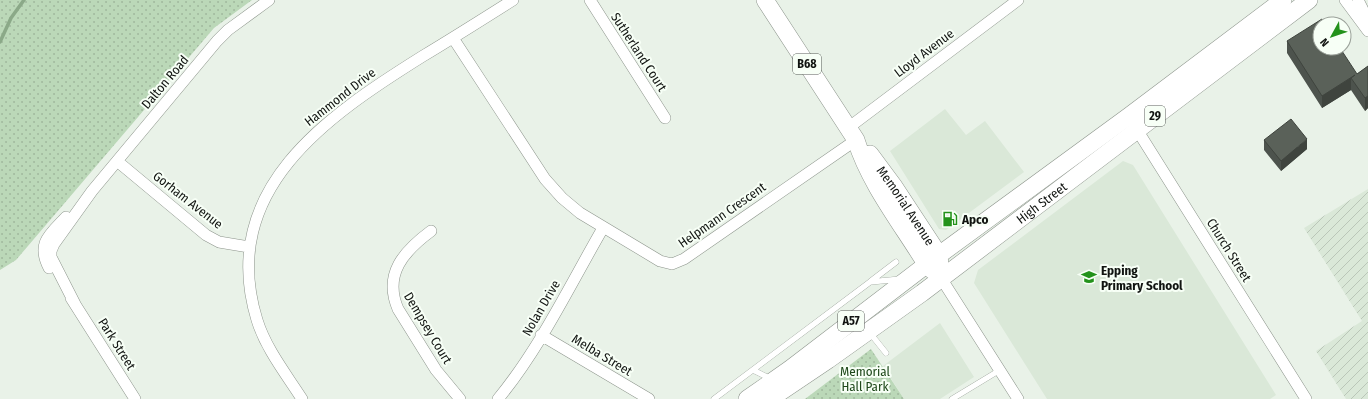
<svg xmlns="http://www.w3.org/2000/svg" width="1368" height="399" viewBox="0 0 1368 399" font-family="'Fira Sans Condensed',sans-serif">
<defs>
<pattern id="industrial-furrows" width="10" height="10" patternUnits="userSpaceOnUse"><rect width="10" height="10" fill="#dae8d8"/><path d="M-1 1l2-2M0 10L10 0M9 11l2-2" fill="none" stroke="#bac6b8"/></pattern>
<pattern id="park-dots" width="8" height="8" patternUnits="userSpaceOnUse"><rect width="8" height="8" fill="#bbd8b8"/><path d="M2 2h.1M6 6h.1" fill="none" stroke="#a0b89d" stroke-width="1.8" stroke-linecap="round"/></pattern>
</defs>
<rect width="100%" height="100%" fill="#e9f2e8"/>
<path fill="#dae8d8" d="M945,109l21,26 19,-14 39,51 -78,58 -7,-1 -49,-78z
M1123,161l10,4 143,230 -6,4h-223l-73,-116 4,-13z
M940,323l34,54 -34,22h-36l-21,-33z"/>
<path fill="url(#industrial-furrows)" d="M1368,189v210h-22l-30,-48 46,-30 -58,-93z"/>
<path fill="url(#park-dots)" d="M0,0h252l-38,28 -198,232 -16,10z
M871,349l33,50h-99z"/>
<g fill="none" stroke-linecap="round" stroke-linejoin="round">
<path stroke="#8ba988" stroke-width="3.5" d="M0,42l11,-24 13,-18"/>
<g stroke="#8c948b" stroke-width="6">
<path id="service" d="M871,281l25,-19
M870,333l16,20
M753,370l18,9
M714,399l156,-117 31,-3
M952,399l48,-29"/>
</g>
<g stroke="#8c948b" stroke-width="12">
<path id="minor" d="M590,0l75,118
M1345,0l23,31
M1358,0l10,20
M453,38l92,141 17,19 18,15 80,48 12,3 12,-5 172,-119
M1134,125l172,274
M848,128l170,-128
M117,161l89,74 13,7 30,5
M431,231c-27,20 -48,43 -33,78l38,61 24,29
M49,268c-13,-25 1,-34 17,-51
M941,278l77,121
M71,298l64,101
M75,304l-24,-47v-6l3,-7 38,-53 125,-150 11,-11 41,-30
M541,335l108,64
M302,399c-16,-25 -36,-50 -45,-79 -40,-130 70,-204 166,-264 30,-18 60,-37 90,-56
M498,399c42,-51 72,-114 105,-171"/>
</g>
<g stroke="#8c948b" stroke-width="18">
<g id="primary">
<path d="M765,0l91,140c13,43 47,86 70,124l7,7"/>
<path id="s1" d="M870,154l23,31 46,70 1,11"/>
<path d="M747,399l43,-30 149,-114 190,-139 154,-116"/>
<path id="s2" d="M770,399l58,-39 94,-67 387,-293"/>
</g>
</g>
<use href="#service" stroke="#fff" stroke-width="5.5"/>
<use href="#minor" stroke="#fff" stroke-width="11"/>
<use href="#primary" stroke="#fff" stroke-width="17"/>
</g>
<path fill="#4d534d" d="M1287,41l70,33 11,-8v42l-3,3 -14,-21 -29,18 -35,-55z
M1264,140l43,9 -26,22 -17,-21z"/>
<path fill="#3f443e" d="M1351,78v12l-29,18v-12z
M1368,96v12l-3,3v-13z
M1307,139v10l-26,22v-10z"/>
<path fill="#5a6159" stroke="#3f443e" d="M1322,19l3,5h-5v24h20l17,26 11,-8v30l-3,2 -14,-20 4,-3 -33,21 -35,-55z
M1291,119l16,20 -26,22 -17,-21z"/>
<defs>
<g id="fuel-bare" transform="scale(1.2)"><path d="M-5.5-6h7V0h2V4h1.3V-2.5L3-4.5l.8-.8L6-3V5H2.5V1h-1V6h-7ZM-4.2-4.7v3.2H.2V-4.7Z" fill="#23921b" stroke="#f7fff6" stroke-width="2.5" paint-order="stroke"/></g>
<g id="school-bare" transform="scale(1.2)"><path d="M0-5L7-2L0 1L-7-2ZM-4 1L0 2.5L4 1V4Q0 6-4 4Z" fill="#23921b" stroke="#f7fff6" stroke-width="2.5" paint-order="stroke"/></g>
</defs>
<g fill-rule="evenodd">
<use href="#fuel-bare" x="950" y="219"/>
<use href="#school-bare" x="1089" y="277"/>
</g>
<g text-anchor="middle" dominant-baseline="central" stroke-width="4" stroke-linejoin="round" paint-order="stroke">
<g fill="#f7fff6" stroke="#565a56" stroke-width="1">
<rect x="793" y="54" width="28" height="20" rx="3"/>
<rect x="1145" y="106" width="20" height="20" rx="3"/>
<rect x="838" y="311" width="26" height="20" rx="3"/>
</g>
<g font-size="12" font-weight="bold" fill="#111411">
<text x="807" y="64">B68</text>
<text x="1155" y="116">29</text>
<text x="851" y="321">A57</text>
</g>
<g font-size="13" fill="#111411" stroke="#f7fff6">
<text transform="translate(639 52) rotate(57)">Sutherland Court</text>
<text transform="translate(924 53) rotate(-37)">Lloyd Avenue</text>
<text transform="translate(165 82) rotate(-50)">Dalton Road</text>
<text transform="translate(340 97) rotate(-38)">Hammond Drive</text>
<text transform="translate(188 200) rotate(38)">Gorham Avenue</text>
<text stroke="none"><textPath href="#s2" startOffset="335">High Street</textPath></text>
<text stroke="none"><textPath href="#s1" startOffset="63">Memorial Avenue</textPath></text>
<text transform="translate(722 215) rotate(-35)">Helpmann Crescent</text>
<text transform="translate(1229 250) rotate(58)">Church Street</text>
<text transform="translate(541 308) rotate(-60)">Nolan Drive</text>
<text transform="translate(428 328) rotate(59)">Dempsey Court</text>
<text transform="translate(117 344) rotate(58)">Park Street</text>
<text transform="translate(602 355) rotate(31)">Melba Street</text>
</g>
<g font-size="13" font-weight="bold" fill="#111411" stroke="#f7fff6" text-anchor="start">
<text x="962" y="219">Apco</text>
<text x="1101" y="270">Epping<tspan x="1101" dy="15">Primary School</tspan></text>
</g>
<g font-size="13" fill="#1e481a" stroke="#f7fff6">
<text x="865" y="371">Memorial<tspan x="865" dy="15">Hall Park</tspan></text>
</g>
</g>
<g transform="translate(1332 36) rotate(230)"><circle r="19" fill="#f7fff6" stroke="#9ba19a"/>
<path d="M0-3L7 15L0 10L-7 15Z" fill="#23921b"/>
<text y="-6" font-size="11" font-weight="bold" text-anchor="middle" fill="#111411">N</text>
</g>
</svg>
